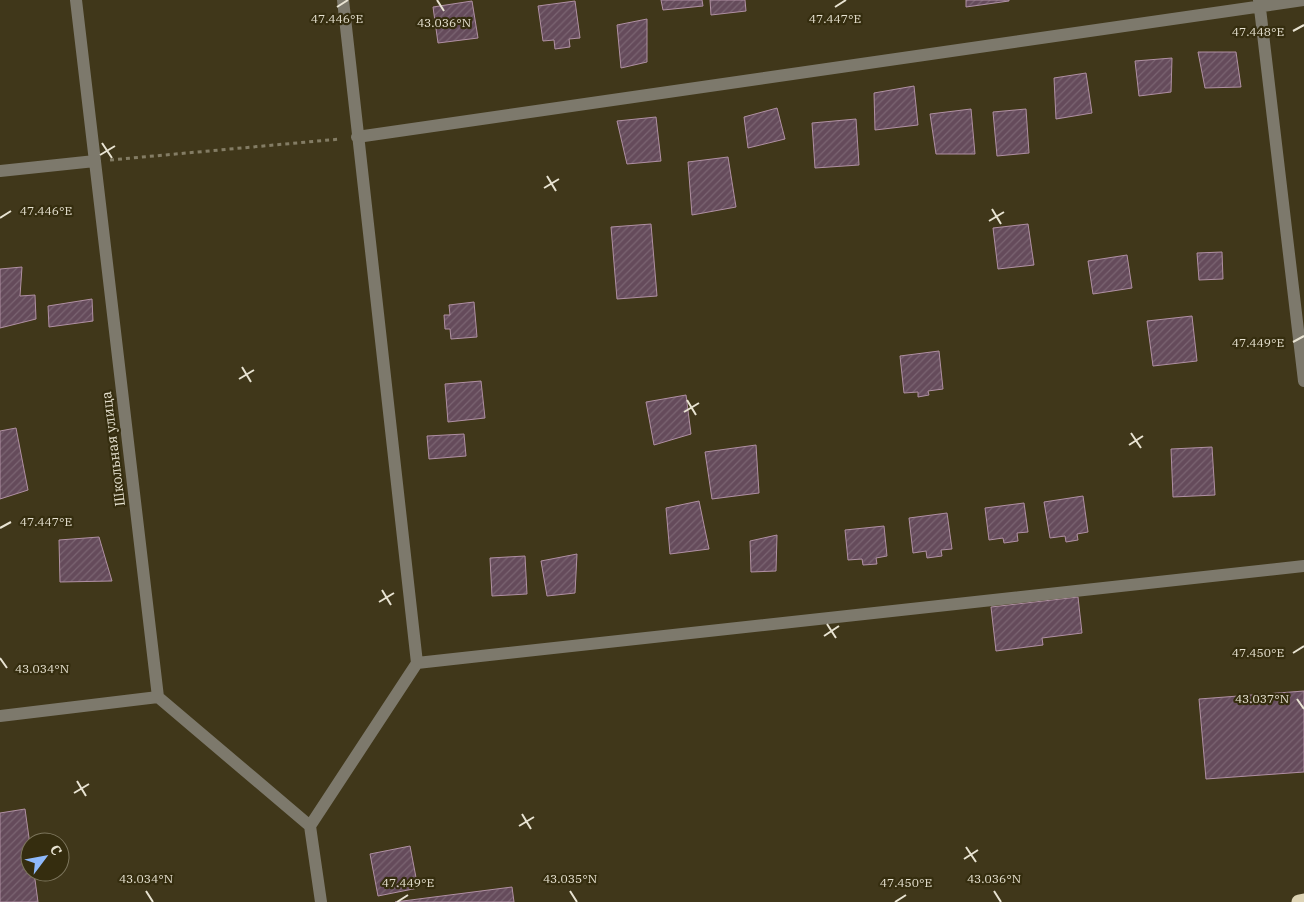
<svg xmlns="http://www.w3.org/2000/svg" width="1304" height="902" viewBox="0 0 1304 902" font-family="'IBM Plex Serif',serif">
<defs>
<pattern id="building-hatch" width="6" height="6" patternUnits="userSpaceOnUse" patternTransform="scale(1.25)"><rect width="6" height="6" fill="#654b5b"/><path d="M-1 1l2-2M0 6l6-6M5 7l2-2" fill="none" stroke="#7b6572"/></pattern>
</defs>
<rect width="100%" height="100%" fill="#40371a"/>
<path fill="url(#building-hatch)" stroke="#b090a3" d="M661,0h41l1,6 -40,4z
M710,0h35l1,11 -35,4z
M966,0h43v1l-43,6z
M472,1l6,37 -40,5 -5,-36z
M575,1l5,37 -11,1 1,8 -15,2 -1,-9 -11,1 -5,-35z
M647,19v43l-26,6 -4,-43z
M1198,52h38l5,35 -36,1z
M1172,58l-1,34 -32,4 -4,-35z
M1086,73l6,40 -36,6 -2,-41z
M914,86l4,39 -43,5 -1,-37z
M777,108l8,31 -37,9 -4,-31z
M971,109l4,45h-39l-6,-40z
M1026,109l3,44 -32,3 -4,-44z
M656,117l5,44 -34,3 -10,-43z
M856,119l3,46 -44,3 -3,-45z
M728,157l8,50 -44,8 -4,-53z
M651,224l6,72 -40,3 -6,-72z
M1028,224l6,41 -36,4 -5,-41z
M1222,252l1,27 -24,1 -2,-27z
M1127,255l5,33 -39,6 -5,-33z
M22,267l-2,29 15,-1 1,24 -36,9v-59z
M92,299l1,22 -44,6 -1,-21z
M474,302l3,35 -26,2 -1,-10h-5l-1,-14h6l-1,-10z
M1192,316l5,45 -44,5 -6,-45z
M939,351l4,38 -15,2 1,4 -11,2v-5l-14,1 -4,-37z
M481,381l4,37 -37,4 -3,-38z
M686,395l5,39 -37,11 -8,-43z
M16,428l12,62 -28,9v-68z
M464,434l2,22 -37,3 -2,-23z
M756,445l3,48 -47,6 -7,-47z
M1212,447l3,48 -42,2 -2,-48z
M1083,496l5,36 -11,2 1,6 -12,2 -1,-6 -15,2 -6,-36z
M699,501l10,48 -39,5 -4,-46z
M1024,503l4,29 -11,1 1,8 -14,2 -1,-5 -14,2 -4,-32z
M947,513l5,36 -11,1 1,6 -15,2 -1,-7 -13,2 -4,-35z
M884,526l3,30 -11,2 1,6 -14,1 -1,-6 -14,1 -3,-30z
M777,535l-1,36 -25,1 -1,-31z
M99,537l13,44 -52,1 -1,-42z
M577,554l-2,39 -28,3 -6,-35z
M525,556l2,38 -35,2 -2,-38z
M1078,597l4,36 -40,5 1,7 -47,6 -5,-44z
M1304,691v81l-98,7 -7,-80z
M25,809l5,36v27h4l4,30h-38v-89z
M410,846l8,42 -40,8 -8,-42z
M512,887l2,15h-119z"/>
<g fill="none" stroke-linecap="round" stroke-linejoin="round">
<path stroke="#837c64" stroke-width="3" stroke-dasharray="4 4" stroke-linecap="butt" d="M110,160l230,-21"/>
<path stroke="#7d796c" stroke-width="12" d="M76,0l82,697 152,129
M1259,0l45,381
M357,137l947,-137
M0,171l95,-10
M417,663l887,-97
M0,716l158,-19
M321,902l-11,-76 107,-163 -74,-663"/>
<path stroke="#dcd2b3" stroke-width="15" d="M1299,902l5,-1"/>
</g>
<path fill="none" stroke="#e8e3d2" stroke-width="2" d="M437,0l7,11M337,7l11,-7M835,7l11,-7M1293,31l11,-6M102,143l10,15M100,155l15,-9M547,176l9,15M544,188l15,-9M992,209l9,15M0,218l11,-7M989,221l15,-9M1293,342l11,-6M242,367l9,15M239,379l15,-9M687,400l9,15M684,412l15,-9M1131,433l10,15M1129,445l14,-9M0,528l11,-6M382,590l9,15M379,602l15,-9M827,624l9,14M824,636l15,-10M1293,653l11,-7M0,658l7,10M1297,699l7,10M77,781l9,15M74,793l15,-9M522,814l9,15M519,826l15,-9M966,847l10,15M964,859l14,-9M146,891l7,11M570,891l7,11M994,891l7,11M397,902l11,-7M895,902l11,-7"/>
<g text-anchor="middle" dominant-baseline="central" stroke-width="4.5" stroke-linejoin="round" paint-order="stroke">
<g font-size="14" fill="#e8e3d2" stroke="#352d0f">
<text transform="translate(113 449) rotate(-97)">Школьная улица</text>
</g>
</g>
<g font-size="12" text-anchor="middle" fill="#e8e3d2" stroke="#352d0f" stroke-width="4.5" stroke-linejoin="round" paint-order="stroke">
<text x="337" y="23">47.446°E</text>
<text x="835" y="23">47.447°E</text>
<text x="444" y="27">43.036°N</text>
<text x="1258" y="36">47.448°E</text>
<text x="46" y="215">47.446°E</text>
<text x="1258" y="347">47.449°E</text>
<text x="46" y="526">47.447°E</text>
<text x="1258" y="657">47.450°E</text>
<text x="42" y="673">43.034°N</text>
<text x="1262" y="703">43.037°N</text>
<text x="146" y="883">43.034°N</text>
<text x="570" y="883">43.035°N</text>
<text x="994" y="883">43.036°N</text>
<text x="408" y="887">47.449°E</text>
<text x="906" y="887">47.450°E</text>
</g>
<g transform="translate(45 857) rotate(58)"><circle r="24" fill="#352d0f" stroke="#7d765d"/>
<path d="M0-4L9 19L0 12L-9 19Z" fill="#8eb9fc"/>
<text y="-8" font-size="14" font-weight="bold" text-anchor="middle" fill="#e8e3d2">С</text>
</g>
</svg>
